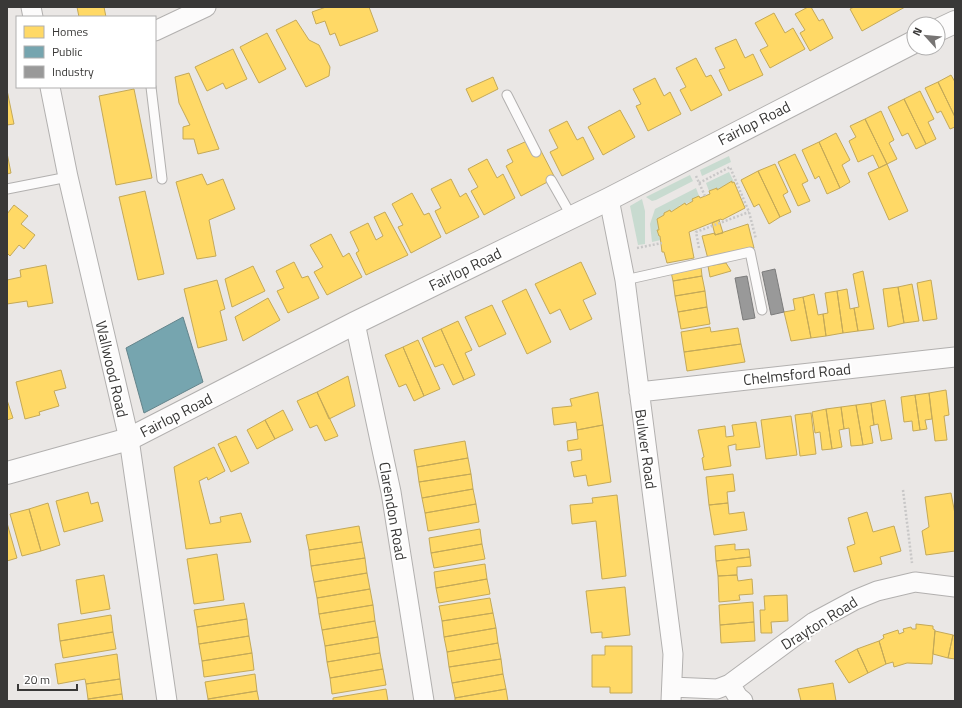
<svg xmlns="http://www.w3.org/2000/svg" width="962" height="708" viewBox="0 0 962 708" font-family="'Titillium Web',sans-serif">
<rect width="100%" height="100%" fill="#eae7e5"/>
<path fill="#c8dbd0" d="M729,156l2,6 -29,14 -2,-6z
M729,172l5,10 -2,-1 -15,9 -1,-2 -7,3 -3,-8z
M690,175l3,6 -37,19 -4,1 -6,-4z
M696,188l3,8 -6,3v2l-14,5 1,2 -16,5v2l-7,4 2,11 -2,1 4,9 -9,2 -2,-18 5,-15z
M642,199l3,12v33l-7,1 -8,-39z"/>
<path fill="#ffd966" stroke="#c4a958" d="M77,7h27l2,10h-27z
M326,7h43l9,24 -38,15 -5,-13 -5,2 -5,-14 -9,3 -4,-12z
M808,7h3l8,14 4,-2 10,19 -23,13 -10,-18 5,-3 -10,-16z
M854,7h51l-43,24 -12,-22z
M774,13l11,20 8,-5 12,21 -35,19 -10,-18 8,-4 -13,-23z
M296,20l13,20 10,5 11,22 -1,9 -23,11 -30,-57z
M267,33l19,36 -27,14 -19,-36z
M736,39l9,19 8,-4 10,21 -34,16 -10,-21 6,-2 -10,-20z
M233,49l14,30 -21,10 -3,-6 -16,8 -12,-24z
M696,58l10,19 5,-2 11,20 -31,16 -11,-21 6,-3 -10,-19z
M189,73l30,76 -21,5 -4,-15h-11v-12l7,-2 -11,-22 -4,-26z
M951,75l4,7v35l-17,-35z
M493,77l5,12 -26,13 -6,-13z
M655,78l9,18 6,-4 11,22 -33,17 -12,-25 5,-2 -8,-15z
M938,82l17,35v10l-5,2 -9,-18 -4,2 -12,-25z
M134,89l18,89 -36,7 -17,-89z
M7,90l7,34 -7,1z
M920,91l14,28 -6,3 8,17 -10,5 -22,-45z
M904,99l22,45 -10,5 -8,-16 -6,3 -14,-29z
M620,110l15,27 -32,18 -15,-28z
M881,111l13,29 -5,3 8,16 -10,5 -22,-45z
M865,119l22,45 -8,4 -6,-13 -15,7 -9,-21 7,-4 -6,-11z
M567,121l10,19 6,-3 11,22 -32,17 -12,-24 8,-4 -9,-18z
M836,133l14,27 -8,5 8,17 -10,6 -21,-46z
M527,141l6,12 7,-4 15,29 -34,18 -15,-30 7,-4 -6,-12z
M819,142l21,46 -13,6 -8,-18 -4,3 -13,-29z
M7,153l4,20 -4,1z
M795,154l13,27 -6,3 8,17 -12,5 -20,-44z
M487,159l10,19 6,-4 12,24 -31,17 -13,-24 7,-4 -10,-18z
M775,164l13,28 -5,3 8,17 -11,5 -22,-46z
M887,164l21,47 -19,9 -21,-47z
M758,171l22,46 -11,7 -10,-20 -5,3 -13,-27z
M202,174l5,11 16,-6 12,30 -26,11 7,36 -19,3 -21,-77z
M451,179l9,18 6,-4 13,24 -33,17 -11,-23 6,-3 -10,-19z
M732,181v2l2,-1 11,26 -23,12 -1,-1 -32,13 5,26 -27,5 -3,-11h-2l-2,-16h-1l-2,-6h2l-2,-11 7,-4v-2l6,-3 1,2 14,-9 1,2 7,-4 -1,-2 7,-3 1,2 10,-4 -1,-3 8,-3v2z
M145,191l19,83 -26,6 -19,-83z
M412,193l12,22 5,-2 12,24 -30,16 -13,-26 5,-2 -11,-21z
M14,205l14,11 -7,8 14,11 -11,14 -5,-4 -9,11 -3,-3v-39z
M385,212l23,43 -42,20 -10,-22 3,-2 -9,-19 18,-9 8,17 7,-4 -9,-19z
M719,220l4,13 -8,2 -3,-12z
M748,224l6,24 -46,11 -6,-23 13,-3v2z
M331,234l12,23 6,-4 13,24 -35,18 -13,-23 9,-5 -13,-22z
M294,262l8,16 6,-2 11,22 -31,15 -11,-22 7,-3 -8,-17z
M581,262l15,32 -13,6 9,19 -22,11 -10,-21 -10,5 -15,-30z
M726,263l5,8 -21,6 -2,-11z
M46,265l7,38 -25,4 -1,-6 -20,3v-24l14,-3 -1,-7z
M253,266l12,25 -33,16 -7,-28z
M701,267l1,9 -29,5 -2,-9z
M863,271l11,58 -16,2 -4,-23 5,-1 -6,-33z
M702,276l3,15 -30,5 -2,-15z
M217,280l8,29 -5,2 7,29 -29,8 -14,-59z
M931,280l6,39 -14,2 -6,-38z
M912,284l7,37 -15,2 -6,-36z
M898,287l6,36 -16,4 -5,-38z
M526,289l25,53 -24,12 -25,-53z
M847,289l3,20 4,-1 4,23 -15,2 -6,-42z
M705,291l2,16 -29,5 -3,-16z
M837,291l6,42 -17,3 -3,-22 5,-1 -3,-20z
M814,294l4,21 5,-1 3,22 -15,2 -8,-41z
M803,297l8,41 -20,3 -7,-29 11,-2 -2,-11z
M268,298l12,22 -37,21 -8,-24z
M492,305l14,29 -27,13 -14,-30z
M707,307l3,17 -29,5 -3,-17z
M458,321l14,29 -7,3 10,22 -11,5 -23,-51z
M710,327l1,5 27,-4 3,16 -57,8 -3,-20z
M441,329l23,51 -11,5 -10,-21 -8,3 -13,-29z
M418,340l22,49 -16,7 -21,-49z
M741,344l4,18 -58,9 -3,-19z
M403,347l21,49 -10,5 -8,-17 -7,3 -14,-32z
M61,370l5,18 -12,3 5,15 -20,6 1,3 -15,4 -9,-37z
M348,376l7,30 -26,13 -12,-27z
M946,390l3,25 -5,1 3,24 -12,1 -6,-48z
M317,392l21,44 -13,5 -8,-16 -7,3 -13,-27z
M598,392l5,33 -26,5 -1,-8 -22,3 -2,-17 20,-2 -2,-7z
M929,393l3,26 -7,1 2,9 -7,1 -5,-35z
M915,395l5,35 -7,1 -1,-10 -8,1 -3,-25z
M7,400l6,18 -6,2z
M885,400l7,39 -11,2 -3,-17 -4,1 -3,-22z
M871,403l3,22 -4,1 3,17 -10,2 -7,-40z
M856,405l7,40 -12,1 -2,-18 -5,1 -3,-22z
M841,407l3,22 -5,1 3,17 -10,2 -6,-40z
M826,409l6,40 -10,1 -2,-18 -5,1 -3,-21z
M283,410l10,20 -18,9 -10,-19z
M811,413l5,41 -16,2 -5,-41z
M791,416l6,39 -31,4 -5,-39z
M265,420l10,19 -18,10 -10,-19z
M756,422l4,25 -24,3v-6l-8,2 3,20 -27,4 -2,-12 2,-1 -6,-27 27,-4 1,11 8,-1 -2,-11z
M603,425l8,57 -23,4 -2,-11 -12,2 -3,-15 11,-2 -1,-11 -13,2 -1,-10 11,-2 -1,-9z
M236,436l13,27 -18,9 -13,-28z
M465,441l3,17 -51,9 -3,-17z
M214,447l11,24 -17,9 -1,-3 -8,4 11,43 11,-2 -1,-5 21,-4 10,29 -65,7 -12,-82z
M468,458l3,16 -52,8 -2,-15z
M471,474l2,15 -51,9 -3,-16z
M733,474l2,17 -8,1 1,11 -19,2 -3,-28z
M473,489l3,15 -51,9 -3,-15z
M88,492l3,12 7,-2 5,19 -39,11 -8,-31z
M951,493l4,21v37l-29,4 -4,-24 7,-4 -4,-30z
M617,495l9,81 -24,3 -6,-58 -24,3 -2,-19 23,-2 -1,-5z
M48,503l12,42 -19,6 -12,-42z
M728,503l1,11 15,-2 3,18 -33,5 -5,-30z
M476,504l3,18 -51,9 -3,-18z
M29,509l12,42 -19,5 -12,-42z
M867,512l6,20 21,-6 7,25 -21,6 2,7 -28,8 -7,-25 8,-3 -7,-26z
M7,523l10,35 -10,3z
M359,526l3,16 -53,8 -3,-15z
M480,529l2,15 -51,9 -2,-15z
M362,542l3,16 -54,8 -2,-16z
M482,544l3,15 -51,9 -3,-15z
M735,544v6l14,-1 1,8 -34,4 -1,-15z
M217,554l7,46 -30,4 -7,-45z
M750,557l1,9 -14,1v8l-19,1 -2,-15z
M365,558l2,15 -53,9 -3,-16z
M485,564l2,15 -51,9 -2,-16z
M367,573l3,16 -53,9 -3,-16z
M104,575l6,34 -29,5 -5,-34z
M737,575l1,6 14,-2 1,15 -14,1 1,5 -21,2 -1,-26z
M487,579l3,15 -51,9 -3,-15z
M625,587l5,48 -28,3v-6l-11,1 -5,-42z
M370,589l3,16 -54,9 -2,-16z
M787,595l1,26 -17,1 1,11h-11l-1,-23h5l-1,-14z
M490,598l3,15 -51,8 -3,-15z
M753,602l1,20 -34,3 -1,-20z
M244,603l3,16 -50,8 -3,-17z
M373,605l2,16 -53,9 -3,-16z
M493,613l3,15 -52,9 -2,-16z
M111,615l2,17 -53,9 -2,-17z
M247,619l2,17 -50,8 -2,-17z
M375,621l3,16 -53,9 -3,-16z
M754,622l1,19 -34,2 -1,-18z
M916,624l17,2v3l2,1 -3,34 -25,-1 -13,4 -1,-5 -7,2 -7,-23 5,-3 -1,-3 15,-5 1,4 5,-2 -1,-3 8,-2 1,2h4z
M496,628l2,15 -51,9 -3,-15z
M935,631l18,4 -5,23 -15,-4z
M113,632l3,17 -53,9 -3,-17z
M953,635l2,1v23l-7,-1z
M249,636l3,17 -50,8 -3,-17z
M378,637l2,16 -53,9 -2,-16z
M879,641l7,23 -18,9 -11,-24z
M498,643l3,16 -52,8 -2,-15z
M605,646h27v47h-22v-6h-18v-32h13z
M857,649l11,24 -19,10 -14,-22z
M252,653l2,17 -50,7 -2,-16z
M380,653l3,16 -53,9 -3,-16z
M117,654l3,25 -34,5 -1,-5 -27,5 -3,-20z
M501,659l2,15 -51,9 -3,-16z
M383,669l3,16 -54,9 -2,-16z
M255,674l2,17 -49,8 -3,-17z
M503,674l3,15 -51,9 -3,-15z
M120,679l2,15 -34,5 -2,-15z
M833,683l3,18h-35l-3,-12z
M386,689l2,12h-55v-3z
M506,689l2,12h-53v-3z
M257,691l2,10h-51v-2z
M122,694l1,7h-35v-2z"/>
<path fill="#76a5af" stroke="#64848b" d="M183,317l20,65 -59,31 -18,-65z"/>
<path fill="#999" stroke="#7c7c7c" d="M775,269l9,43 -13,3 -9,-43z
M747,276l8,42 -12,2 -8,-42z"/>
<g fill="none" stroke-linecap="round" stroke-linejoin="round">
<g stroke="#b2b0af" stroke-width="11">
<path id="service" d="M151,87l11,92
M507,95l29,57
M551,180l21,37
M7,189l61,-12
M625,280l125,-28 12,58"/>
</g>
<g stroke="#b2b0af" stroke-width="21">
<path id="minor" d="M31,7l2,10
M155,31l51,-24
M50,87l18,90 61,262 38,262
M609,199l16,81 48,374 -2,47
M355,323l36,169 33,209
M639,392l316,-35
M730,684l8,13 5,4
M672,687l45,2 13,-5 84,-62 41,-22 22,-9 38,-9 40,5"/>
</g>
<g stroke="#b2b0af" stroke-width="24">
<path id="tertiary" d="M938,30l17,-8
M7,473l122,-34 226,-116 254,-124 305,-157"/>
</g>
<path stroke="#c8c7c7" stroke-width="2.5" stroke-dasharray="2 2" stroke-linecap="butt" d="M696,176l9,20
M699,183l31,-16 19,45 7,27
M637,248l25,-5
M699,248l-3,-16 53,-20
M903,490l9,73"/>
<use href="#service" stroke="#fcfbfb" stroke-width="9"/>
<use href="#minor" stroke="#fcfbfb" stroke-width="19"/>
<use href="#tertiary" stroke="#fcfbfb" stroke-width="22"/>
</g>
<g text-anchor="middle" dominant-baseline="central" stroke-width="4" stroke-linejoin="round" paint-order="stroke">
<g font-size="15" fill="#393837" stroke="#fff">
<text transform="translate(754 123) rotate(-27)">Fairlop Road</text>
<text transform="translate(465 269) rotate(-26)">Fairlop Road</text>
<text transform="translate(112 369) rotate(77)">Wallwood Road</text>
<text transform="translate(797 374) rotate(-6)">Chelmsford Road</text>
<text transform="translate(176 415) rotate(-27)">Fairlop Road</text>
<text transform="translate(646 449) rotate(82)">Bulwer Road</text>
<text transform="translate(393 511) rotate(80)">Clarendon Road</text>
<text transform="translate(819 623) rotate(-32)">Drayton Road</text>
</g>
</g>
<rect width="962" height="708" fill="none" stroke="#393837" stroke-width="16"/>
<rect x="16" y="16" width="140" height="72" fill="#ffffff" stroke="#b0afaf"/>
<rect x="24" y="26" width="20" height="12" fill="#ffd966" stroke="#b0afaf"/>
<text x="52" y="36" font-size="12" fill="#393837">Homes</text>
<rect x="24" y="46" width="20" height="12" fill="#76a5af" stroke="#b0afaf"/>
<text x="52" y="56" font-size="12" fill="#393837">Public</text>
<rect x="24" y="66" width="20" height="12" fill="#999999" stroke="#b0afaf"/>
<text x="52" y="76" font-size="12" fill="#393837">Industry</text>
<g transform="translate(926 36) rotate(297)"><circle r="19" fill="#ffffff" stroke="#b0afaf"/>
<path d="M0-3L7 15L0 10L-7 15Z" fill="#777574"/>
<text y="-6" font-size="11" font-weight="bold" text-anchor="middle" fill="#393837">N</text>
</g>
<path d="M18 684v6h59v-6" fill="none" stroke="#393837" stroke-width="2"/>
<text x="24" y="684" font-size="12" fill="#393837" stroke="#ffffff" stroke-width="3" paint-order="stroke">20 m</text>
</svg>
